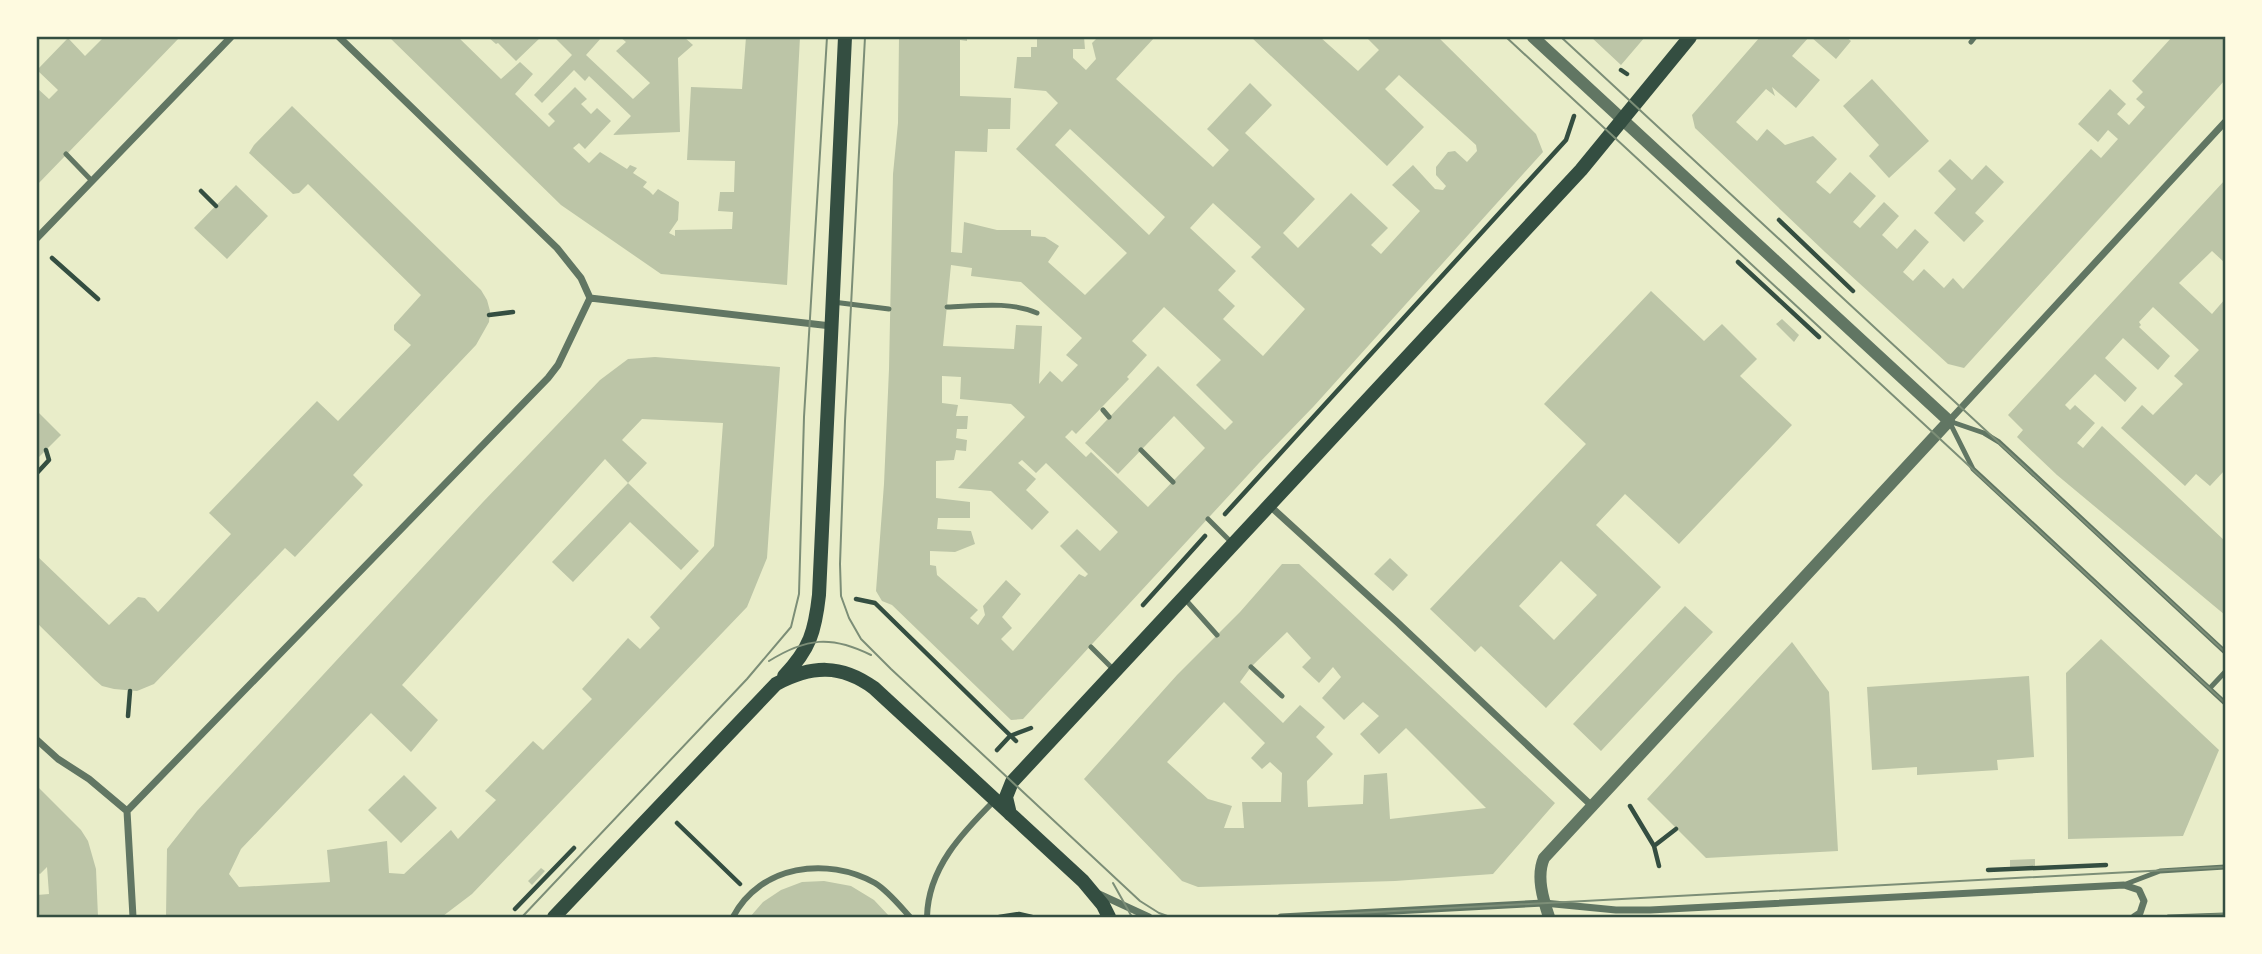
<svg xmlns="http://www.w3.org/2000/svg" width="2262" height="954" viewBox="0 0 2262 954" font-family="Bitter,serif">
<rect width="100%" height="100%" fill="#e9edc9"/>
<path fill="#bcc5a7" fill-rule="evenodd" d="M104,37h76l-143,148v-97l12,11 9,-9 -21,-20 31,-32 17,18z
M389,37h69l43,42 19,-17 13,12 -18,20 34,33 6,-6 -7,-7 27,-27 12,12 -6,5 10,10 6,-6 14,13 -26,28 -6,-6 -6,5 16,15 11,-11 27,17 3,-4 7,3 -4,5 14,9 -4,5 6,4 4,4 5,-6 21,13 -1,18 -9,13 6,3v-6l57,-1 1,-17 -15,-1 2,-19h14l1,-31 -48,-1 4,-73 51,2 4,-52h54l-13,248 -126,-11 -100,-69z
M488,37h53l-25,24 -18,-18 -2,1z
M554,37h13l3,2 3,-2h29l-16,18 47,44 17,-16 -34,-32 10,-9 -6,-5h64l9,8 -15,13 2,74 -67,3 18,-19 -42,-40 -4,5 -11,-11 -32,33 -8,-8 38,-40z
M899,37h68v4l-7,-1v56l51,2 -1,31h-22l-1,23 -32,-1 -4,101 11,1 2,-31 33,8h34v6l14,1 14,9 -11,16 37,33 42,-42 -111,-104 42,-46 -12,-12 -32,-3 3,-31h14v-10h6v-10h47l1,12h-12v9l13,12 10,-11 -4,-16 6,-6h57l-39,42 97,88 16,-17 -22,-21 43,-46 22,22 -27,28 70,66 -32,34 15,15 53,-55 37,35 -17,17 10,9 39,-43 -28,-26 21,-20 22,24 8,1 3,-4 -10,-11v-8l12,-15 7,-1 12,11 10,-11 -1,-6 -77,-70 -14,14 39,38 -37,39 -136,-129h69l38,34 21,-21 -13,-13h72l98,97 7,18 -229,254 -55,57 -236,256 -12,1 -119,-115 -10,-4 -6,-10 8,-107 5,-115 4,-195 5,-51zM1070,129l95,88 -16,18 -94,-90zM1213,203l48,44 -10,10 54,52 -42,47 -40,-37 12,-13 -17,-16 18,-19 -46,-43zM951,265l21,3 -1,8 50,6 61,56 -16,17 12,10 -16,17 -12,-11 -11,13 3,-58 -26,-1 -2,24 -71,-3zM1164,307l57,53 -25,25 37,37 -8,8 -67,-64 -73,77 33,31 56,-58 31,32 -57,59 -57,-55 -5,5 -21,-20 7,-7 4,4 53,-55 -2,-2 20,-22 -15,-14zM942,376l19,1 -1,22 51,5 14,13 -67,71 33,3 41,39 17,-18 -23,-22 10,-11 -18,-16 4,-3 14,13 10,-10 72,69 -18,19 -23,-22 -17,17 28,28 -3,3 -6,-3 -66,77 -12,-12 11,-11 -10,-11 19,-23 -15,-14 -23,26 2,9 -7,10 -8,-7 8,-8 -41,-35 -1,-9 -6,-1v-14l25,1 20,-8 -4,-13 -34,-2 1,-11h32v-16l-34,-4v-37l18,-1 2,-10 10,1 1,-11 -11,-2 1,-9h10l1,-13h-12l2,-11 -16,-2z
M1591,37h54l-24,28z
M1760,37h49l-17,19 28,24 -24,28 -24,-21 3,9 -9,-7 -30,33 21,19 10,-12 18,16 28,-9 24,23 -21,23 14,12 20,-22 26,24 -23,26 7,6 24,-26 15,14 -17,19 15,14 18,-20 14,13 -26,30 10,9 11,-12 20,19 9,-10 10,11 128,-140 10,9 17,-19 -10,-9 -10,12 -20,-18 32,-35 16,15 -9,10 12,11 16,-18 -9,-8 7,-7 -11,-11 40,-44h53v43l-261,288 -16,-4 -123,-112 -130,-124 -3,-13z
M1811,37h35l5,4 -15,18z
M1872,79l57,62 -40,37 -20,-22 10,-11 -36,-39z
M292,106l189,184 6,10 3,11 -1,11 -13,23 -123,130 10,10 -68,72 -10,-9 -131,136 -17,7 -23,-2 -12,-3 -7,-6 -58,-57v-67l72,69 29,-28 7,1 13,14 73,-78 -22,-21 108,-112 21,20 73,-76 -17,-15v-5l27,-30 -113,-111 -9,9 -6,1 -44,-41 5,-8z
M1950,159l22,21 14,-15 18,17 -29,31 9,8 -20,21 -30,-29 22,-24 -18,-18z
M2225,180v83l-13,-12 -33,32 33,31 13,-15v171l-15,16 -14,-12 -11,12 -64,-58 21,-23 11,10 30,-31 -9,-8 25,-26 -46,-43 -14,15 2,3 -2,2 31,29 -12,14 -35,-32 -18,20 32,30 -12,14 -30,-28 -30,31 5,5 5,-5 20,18 -18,20 6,5 19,-22 123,115v74l-168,-140 -40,-38 6,-7 -15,-15z
M236,185l32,31 -41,43 -33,-31z
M1651,291l53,50 18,-17 35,35 -17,17 52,49 -113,119 -54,-50 -29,31 65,62 -115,121 -65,-62 -6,6 -45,-43 156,-165 -42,-40zM1561,561l36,34 -43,45 -35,-34z
M1782,319l17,16 -5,7 -18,-18z
M655,357l125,10 -13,191 -20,49 -275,287 -29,22 -4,1h-273l1,-68 30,-38 286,-309 117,-122 28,-21zM642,419l81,4 -9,123 -64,71 10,11 -20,21 -12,-11 -46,51 10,10 -49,51 -10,-9 -48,50 11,9 -38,39 -7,-9 -47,44 -15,-1 -2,-32 -60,9 3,32 -91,5 -10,-13 12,-25 130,-136 40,39 27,-32 -36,-35 203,-226 23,24 19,-20 -25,-23z
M37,411l24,24 -24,24z
M628,483l71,68 -18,19 -51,-48 -57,60 -21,-20z
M1390,558l18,17 -15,16 -19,-17z
M1282,564h17l256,239 -62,71 -98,7 -197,6 -16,-6 -98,-102 93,-104 63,-63zM1287,632l24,26 -9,9 17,16 14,-16 8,10 -19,21 22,22 19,-18 16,14 -19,18 19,20 27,-26 80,80 -96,11 -3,-46 -23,2 -1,29 -55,3 -1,-26 26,-27 -17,-17 9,-10 -25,-22 -17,18 -43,-41 11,-15zM1224,702l41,41 -14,15 11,11 8,-7 12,11 -1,29h-39l2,26h-20l8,-22 -24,-7 -41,-37z
M1685,606l28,26 -112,119 -28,-27z
M2101,639l118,111 -36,86 -115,3 -2,-166z
M1792,642l37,50 9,159 -132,7 -59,-59z
M2029,676l5,81 -37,3 1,10 -81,5v-8l-45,3 -5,-83z
M404,775l33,33 -36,35 -33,-33z
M37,786l44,44 7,11 8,28 2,48h-61v-22l12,-1 -2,-27 -7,7 -3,-2z
M2035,859v7l-25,1v-7z
M541,868l4,3 -13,14 -4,-4z
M824,881l27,5 23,14 16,17h-140l13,-15 18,-12 21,-8z"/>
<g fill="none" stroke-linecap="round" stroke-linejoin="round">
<path stroke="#344e41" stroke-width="4.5" d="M1621,70l6,4
M201,191l15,15
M1779,220l74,71
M52,258l46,41
M1738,262l81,75
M489,315l24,-3
M37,473l12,-13 -3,-10
M1225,514l341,-374 8,-24
M856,599l19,4 141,138
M1143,605l62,-69
M128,716l2,-25
M997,750l13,-14 21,-8
M1630,806l24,40
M677,823l63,61
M1659,866l-5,-20 22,-17
M1988,870l118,-5
M515,909l59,-61
M999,917l20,-3 13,3"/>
<path stroke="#617663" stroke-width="5" d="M1971,42l4,-5
M66,154l26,27
M833,302l56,7
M947,307c29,-1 63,-6 90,6
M1103,410l6,7
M1949,421l24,48 252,234
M1949,421l35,12 15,9 226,210
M1141,450l32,32
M1208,519l24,24
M1184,598l33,37
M1091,647l22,22
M1251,667l31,29
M2210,688l15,-16
M2126,884l34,-13 65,-4
M2168,917l57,-2"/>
<path stroke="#617663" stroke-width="6" d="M733,917c27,-52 94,-61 142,-34 13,8 25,23 35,34
M927,917c1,-49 35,-84 68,-117"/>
<path stroke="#617663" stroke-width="7" d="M339,37l218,211 24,30 9,20
M37,238l194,-201
M590,298l241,28
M1949,421l276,-299
M1270,506l126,115 196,185
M37,740l21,19 31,20 38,32
M1099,894l50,23
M133,917l-6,-106 421,-433 10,-13 32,-67
M1281,917l263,-14 72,7h34l474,-25 15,5 5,11 -4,12 -6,4"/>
<path stroke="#617663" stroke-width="12" d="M1533,37l416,384 -405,437c-8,18 -1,41 5,59"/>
<path stroke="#344e41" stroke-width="14" d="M784,676c26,-27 31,-45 35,-81l26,-558
M1010,814l-4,-17 6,-15 569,-612 109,-133
M554,917l222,-233c36,-19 65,-20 98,4l209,193 20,24 6,12"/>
<path stroke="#7c8e77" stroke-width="2" d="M865,37l-20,384 -5,143 1,32 8,22 12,21 30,30 249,232 19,12 11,4
M1506,37l719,666
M1561,37l664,615
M769,661c37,-23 62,-26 102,-6
M1113,883l19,34
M522,917l225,-238 44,-52 8,-33 5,-177 23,-380
M1281,917l944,-50
M2167,917l58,-3"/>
</g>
<rect width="2262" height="954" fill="none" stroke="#fefae0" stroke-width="77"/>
<rect x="38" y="38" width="2186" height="878" fill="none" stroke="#344e41" stroke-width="2.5"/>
</svg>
